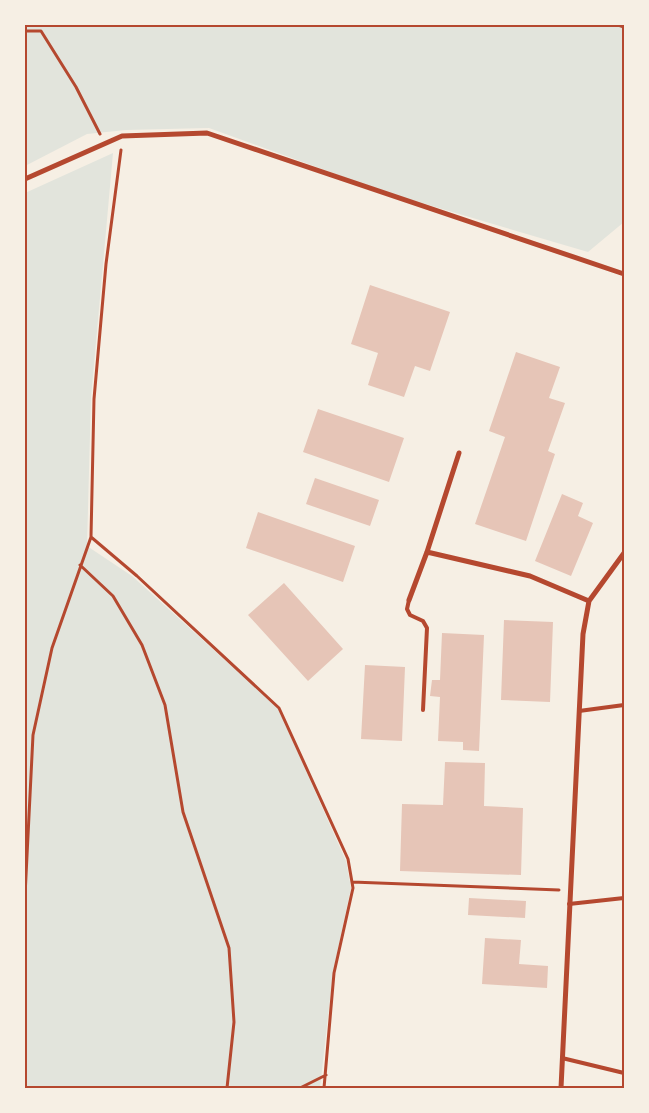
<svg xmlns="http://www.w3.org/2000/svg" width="649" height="1113" viewBox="0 0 649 1113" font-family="'PT Sans Narrow',sans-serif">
<rect width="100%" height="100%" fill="#f6efe4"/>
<path fill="#e2e4dc" d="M25,25h599v197l-36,30 -200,-59 -179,-65 -83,2 -39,4 -62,32z
M113,153l-22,245 -4,148 45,30 146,132 68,153 5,27 -18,84 -13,116h-295v-895z"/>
<path fill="#e6c5b7" d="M370,285l80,27 -20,59 -15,-5 -11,31 -36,-12 10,-32 -27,-9z
M516,352l44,15 -11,31 16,5 -17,48 7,3 -29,87 -51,-17 30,-87 -16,-6z
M318,409l86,29 -15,44 -86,-30z
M315,478l64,22 -9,26 -64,-22z
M562,494l21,9 -5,13 15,7 -22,53 -36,-15z
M258,512l97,34 -12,36 -97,-34z
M284,583l59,66 -35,32 -60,-66z
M504,620l49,2 -3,80 -49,-2z
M442,633l42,2 -5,116 -16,-1v-8l-25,-1 2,-44 -10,-1 2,-16h8z
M365,665l40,2 -3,74 -41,-2z
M445,762l40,1 -1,43 39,2 -2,67 -121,-4 2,-67 41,1z
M469,898l57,3 -1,17 -57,-3z
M485,938l36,2 -2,24 29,2 -1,22 -65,-4z"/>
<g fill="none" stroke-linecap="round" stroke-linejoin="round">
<path stroke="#b5482f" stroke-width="3" d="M618,25l6,2
M25,31h16l35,56 24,47
M91,537l46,39 142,132 69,151 5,29 -19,85 -10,115
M80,565l33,31 29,49 23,60 18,107 46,136 5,74 -7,66
M352,882l207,8
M25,896l8,-161 19,-87 39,-111 3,-138 12,-135 15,-114
M300,1088l26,-13"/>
<path stroke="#b5482f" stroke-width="4" d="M409,600l-2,9 3,6 13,6 4,7 -4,82
M579,711l45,-6
M569,904l55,-6
M562,1058l62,15"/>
<path stroke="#b5482f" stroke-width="5" d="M25,179l97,-43 85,-3 417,141
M427,552l103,24 59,25
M409,600l18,-48 32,-99
M561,1088l22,-454 6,-33 35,-48"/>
</g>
<rect width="649" height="1113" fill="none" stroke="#f6efe4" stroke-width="52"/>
<rect x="26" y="26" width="597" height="1061" fill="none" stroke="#b5482f" stroke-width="2"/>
</svg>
